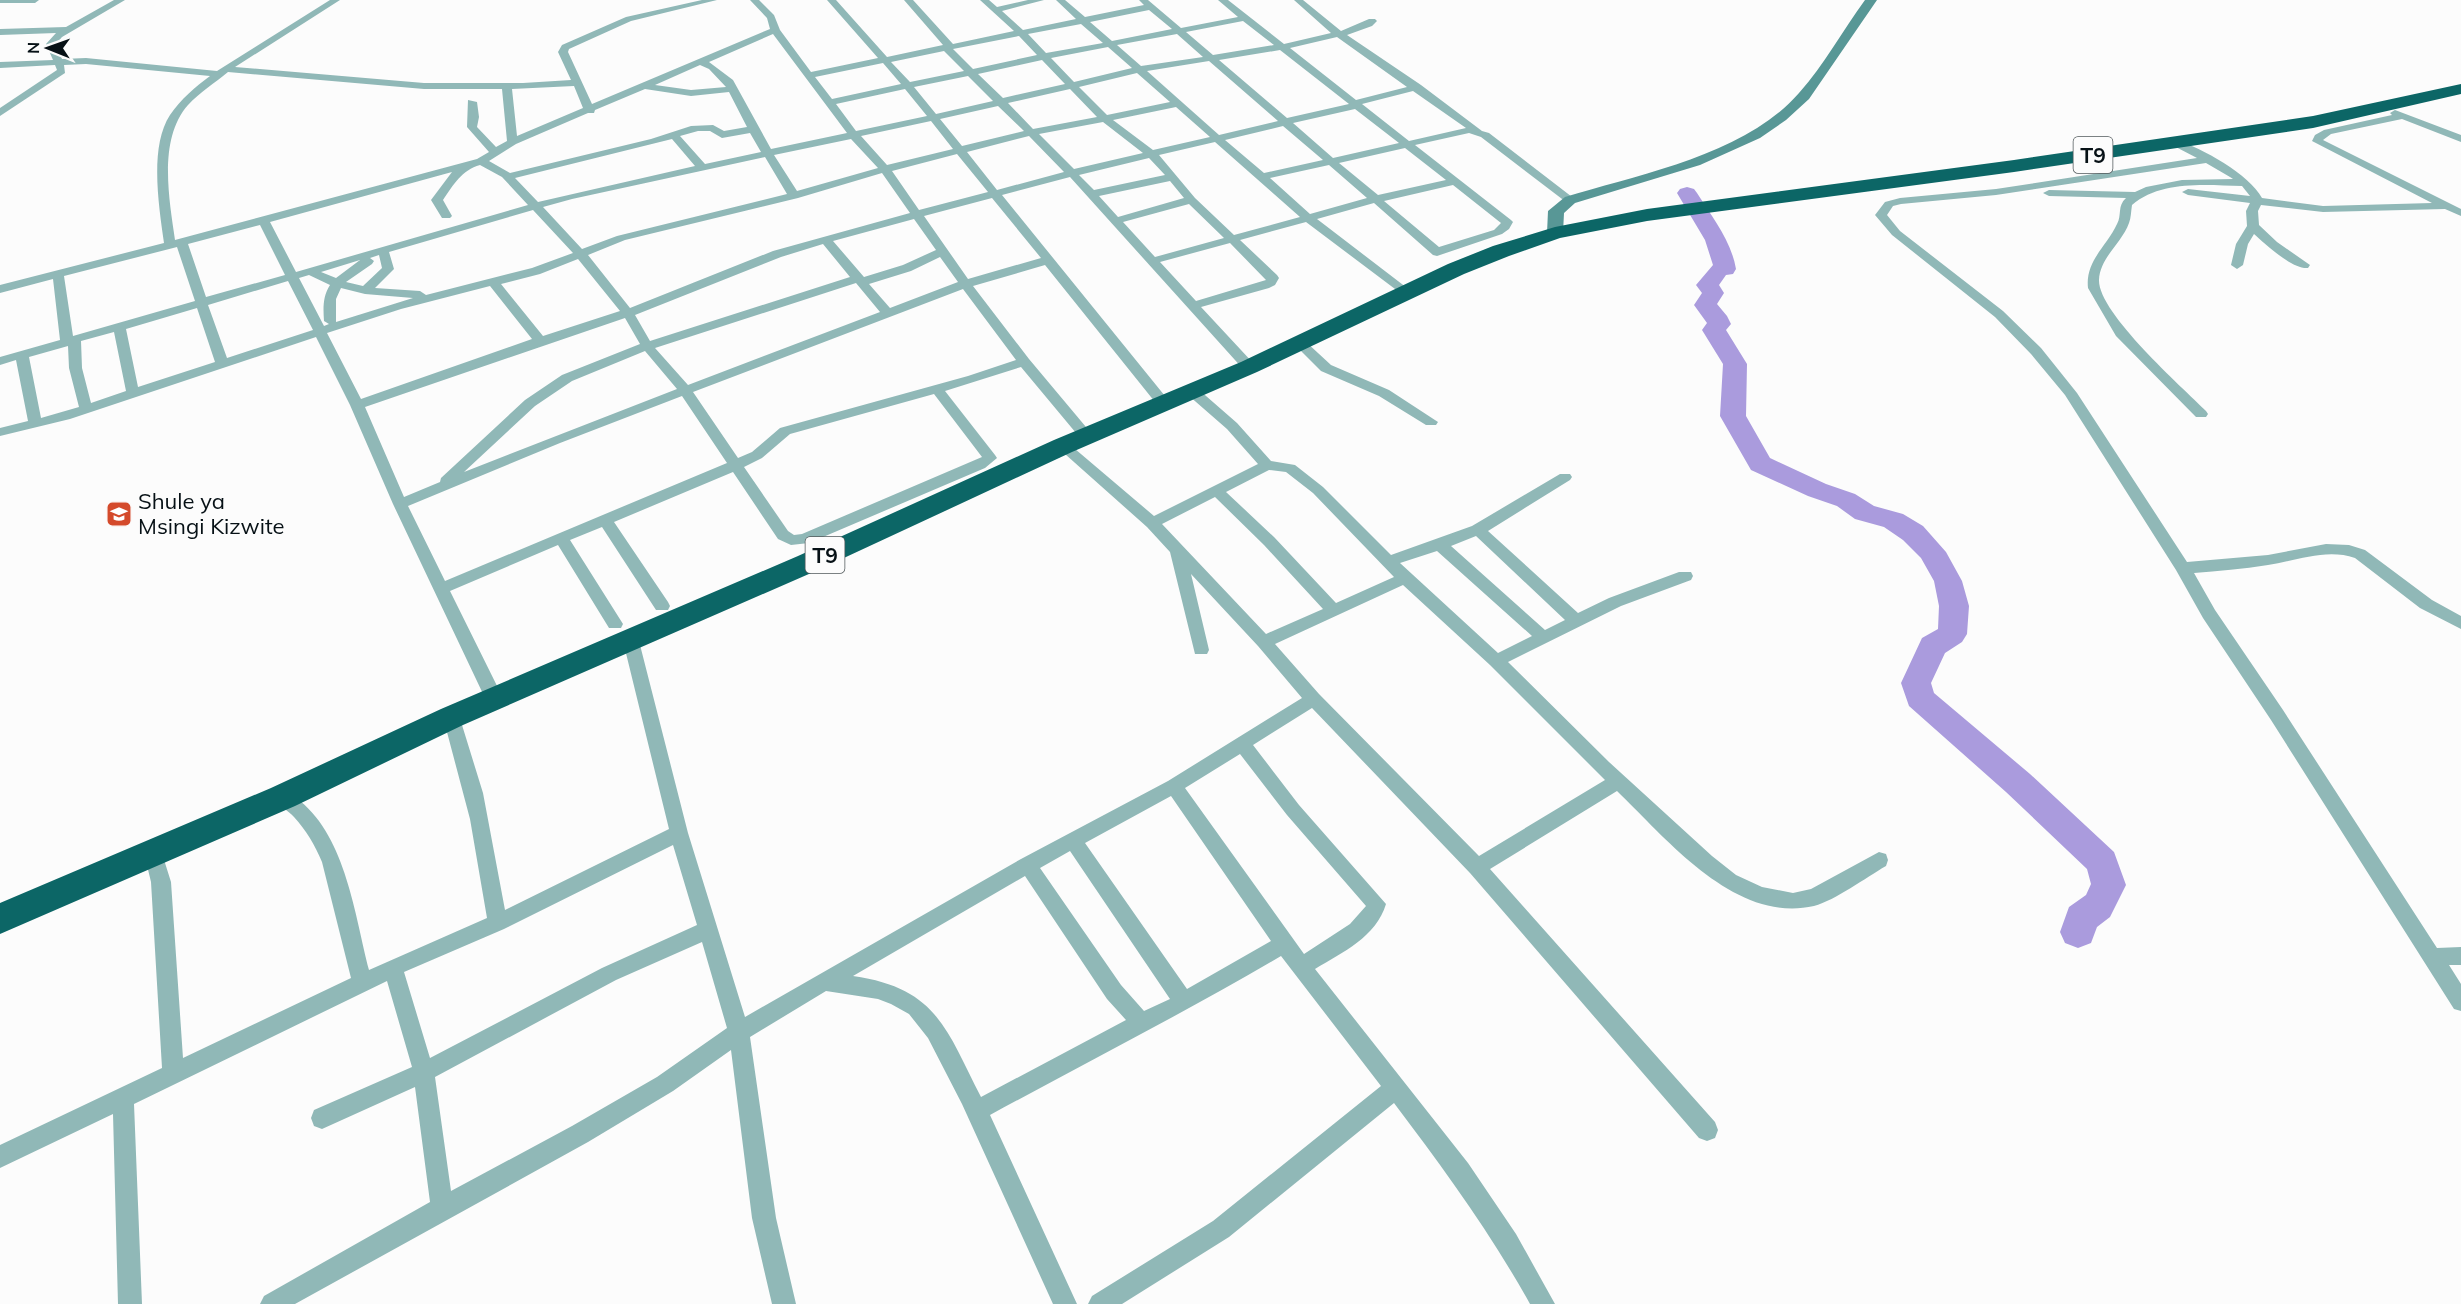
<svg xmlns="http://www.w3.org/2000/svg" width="2461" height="1304" viewBox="0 0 2461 1304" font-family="Mulish,sans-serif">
<rect width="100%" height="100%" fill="#fcfcfc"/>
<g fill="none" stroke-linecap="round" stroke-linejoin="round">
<path fill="#aa9bdd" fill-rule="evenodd" d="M1687,187l7,2 3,4c15,24 34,47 39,76l-3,5 -7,1 -7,10 5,8 -7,11 10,12 4,8 -5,6 21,34 -1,52 24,42 56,26 29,10 19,12 29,8 20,12 23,26 16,29 7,25 -2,28 -5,8 -17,11 -14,30 3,10 96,81 84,78 12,33 -16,32 -13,10 -6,16 -13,5 -13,-5 -5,-11 9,-25 17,-12 5,-11 -4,-15 -81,-77 -97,-86 -8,-23 21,-45 16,-9 1,-23 -5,-25 -13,-23 -18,-18 -19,-13 -29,-8 -18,-13 -29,-10 -57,-26 -31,-54 3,-52 -21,-34 5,-7 -13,-18 8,-12 -6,-8 17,-20 -8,-25 -28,-47 3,-4z"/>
<path fill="#90b8b7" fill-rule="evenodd" d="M0,0h39l-4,3h-35z
M114,0h11l-63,37 -6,7 6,15 24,-1 131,13 113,-71h10l-105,67 189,16h99l48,-3 -13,-28 4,-7 64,-28 76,-17h15l-86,21 -62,28 -1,3 24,52 178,-75 -3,-11 -17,-18h9l15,15 6,15 31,42 67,-14 -51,-58h9l51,57 56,-12 -39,-45h9l40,44 61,-13 -34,-31h9l8,7 31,-7h16l-42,11 21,19 53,-11 -20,-19h9l20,17 59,-12 -5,-5h9l33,28 57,-11 -20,-17h10l56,44 47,-11 -37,-33h9l38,31 28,-12h6l2,2 -5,5 -25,9 74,50 61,46 7,2 87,67 -2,2h-8l-85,-65 -12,-4 -54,12 96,75 2,2 -4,7 -7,5 -65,22 -4,-1 -59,-52 -57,16 94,72 2,3 -2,3 -4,1 -101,-76 -66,18 37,35 2,3 -4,7 -6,3 -68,19 53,57 2,3 -2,3h-10l-174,-193 -68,18 167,206 2,3 -2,3h-10l-114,-142 -72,21 56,73 62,74 2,3 -2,3h-10l-60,-72 -76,24 50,64 2,3 -12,10 -176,75 -18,2 -13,-6 -45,-67 -119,50 54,80 2,4 -2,4h-12l-54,-83 -32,13 53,84 -2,4h-12l-51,-83 -108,46 53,107 -3,5 -6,1 -6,-1 -3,-5 -92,-194 -43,-99 -34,-68 -246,82 -70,17v-8l28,-7 -12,-61 -16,5v-8l60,-17 -7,-61 -53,14v-8l164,-42c-5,-36 -15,-96 6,-128 11,-16 25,-28 40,-39l-124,-12 -22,1 1,8 -65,43v-8l57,-38 -2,-5 -55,3v-6l53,-2 -7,-16 10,-11 -56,2v-6l66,-2zM1149,10l23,19 -60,12 -22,-19zM1243,21l31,24 -61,10 -27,-23zM1081,24l22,19 -57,10 -18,-19zM773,34l74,99 -76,16 -38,-69 -24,-18zM1177,34l26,23 -62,9 -24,-21zM1019,36l18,19 -64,14 -20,-20zM1337,37l70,50 -51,13 -66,-52zM1108,47l24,21 -58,14 -23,-24zM1280,50l69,54 -62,14 -68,-58zM944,51l20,20 -54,11 -19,-20zM1042,60l23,24 -62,14 -25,-24zM1209,61l69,60 -59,14 -72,-64zM883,63l18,21 -69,15 -17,-22zM700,65l9,4 17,18 -35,3 -36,-5zM228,72l196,17h78l5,52 -11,6 -19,-20 2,-10 -2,-15 -9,-2 -1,27 22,25 -12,7 -302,81c-6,-42 -17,-101 13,-135 12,-13 27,-22 40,-33zM1137,73l33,29 -63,13 -28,-28zM968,76l25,25 -57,13 -22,-27zM574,86l9,22 -66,28 -5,-47zM645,89l46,7 38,-4 18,35 -23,4 -11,-6 -22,1 -40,13 -141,34 -21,-12 27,-17 72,-31h6l1,-3zM905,89l22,27 -71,15 -20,-27zM1070,89l27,28 -64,12 -25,-26zM1413,91l53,37 -57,13 -47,-37zM998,106l26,25 -62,15 -22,-27zM1176,107l34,30 -57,13 -40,-30zM1355,109l44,34 -66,15 -40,-35zM931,121l22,28 -66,16 -26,-29zM1103,122l40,31 -69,16 -35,-35zM1283,126l40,34 -59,13 -39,-33zM698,131h12l12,7 28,-5 11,19 -56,12 -25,-28zM1029,136l35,36 -67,18 -30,-38zM672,139l23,27 -157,36 -23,-24zM851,139l27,29 -81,23 -23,-36zM1215,142l85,75 -66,18 -39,-37 -36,-43zM1405,148l41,32 -68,15 -39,-32zM957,154l31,38 -69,18 -27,-39zM765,157l22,37 -170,42 -35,13 -39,-42 29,-8zM1149,158l16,17 -71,15 -15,-15zM480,165l22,12 26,28 -232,67 -26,-50 182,-50 -21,28 11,18h8l2,-2 -9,-16c10,-15 19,-30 37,-35zM1329,165l38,33 -57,16 -40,-36zM882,173l28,40 -137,38 -143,57 -42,-53 37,-15 173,-42zM1170,181l14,17 -66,19 -19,-21zM1453,185l48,38 -7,7 -55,17 -55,-46zM992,198l49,60 -73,21 -44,-63zM1189,204l35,34 -69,19 -32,-35zM533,210l40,43 -41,15 -106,27 -6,-4 -45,-3 19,-19 -5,-17zM914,219l22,31 -33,15 -39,12 -31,-36zM260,225l25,50 -79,22 -18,-53zM1230,243l36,37 -70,21 -36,-39zM823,244l27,33 -200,64 -15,-26 146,-58zM177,247l18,54 -122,35 -9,-60zM379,255l3,13 -19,18 -17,-4 26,-18 2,-3 -4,-3zM940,257l18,25 -68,26 -21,-24 42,-13zM578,259l42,52 -77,25 -42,-52 39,-10zM360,260l-24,18 -15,-6zM309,275l21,10c-7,11 -7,22 -6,36l5,3 -5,2 -25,-48zM288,281l25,49 -86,28 -19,-53zM856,283l24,29 -192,73 -33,-37zM490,286l42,53 -171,60 -34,-66 74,-24zM341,288l24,6 48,4 -77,24v-23zM963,289l53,71 -48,16 -188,52 -28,24 -14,6 -45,-66zM197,308l18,54 -77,25 -12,-58zM625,318l15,26 -78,31 -37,25 -84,78 -1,4 -36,15 -39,-90zM114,332l12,59 -35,12 -9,-35 -1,-27zM68,346l1,22 10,39 -38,11 -12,-61zM645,351l32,38 -213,83 71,-66 37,-25zM934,394l48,63 -180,77 -8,1 -6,-4 -44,-64 18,-9 28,-24zM682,396l45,67 -282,118 -37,-75 152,-63z
M2395,110l66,25v7l-59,-23 -71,15 -8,6 138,69v7l-16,-7 -122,3 -62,-7 -3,6 1,14 18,17 33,23 -2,3c-15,2 -43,-24 -54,-34l-6,10 -5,21 -6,4 -6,-4 5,-21 11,-18 -1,-15 4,-8 -62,-8 -6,-3 6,-3 62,7 -8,-10c-37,-1 -81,-6 -110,19 -1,6 -1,13 -3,18 -7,20 -29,34 -30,57 -1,33 83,107 107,131l2,3 -2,3h-10l-80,-81 -28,-48c-3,-27 19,-42 29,-64 5,-9 0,-18 9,-26l-77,-2 -6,-3 6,-3 86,2 11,-5 36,-7 51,-1 -3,-2 -24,-14 -210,32 -95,9 -8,2 -6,9 13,16 103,80 38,37 36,45 110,169 81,-7 58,-11 23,1 16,5 67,50 29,16v13l-41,-21 -65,-50c-29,-10 -59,3 -87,7 -25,4 -50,6 -74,8l21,37 68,100 154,238 24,-1v18h-12l12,19v27l-7,-2 -183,-289 -68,-102 -27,-48 -111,-175 -34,-41 -36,-37 -103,-82 -17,-20 10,-13 15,-4 96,-9 201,-31 -25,-13 -1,-2 5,-3c26,8 73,34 86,58l61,8 109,-3 -120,-62 3,-6 9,-5 68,-15 -2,-2z
M1300,340l5,1 26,24 58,25 49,32 -2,3h-10l-47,-29 -58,-25 -27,-27z
M1193,388l5,1 39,34 34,38 24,4 28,22 68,68 81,-29 88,-52h10l2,3 -2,3 -82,51 90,82 31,-15 70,-26h12l2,4 -2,4 -70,26 -113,56 101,100 103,94 24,19 26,12 31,6 18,-4 68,-37 7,2 2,6 -2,6c-21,12 -50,34 -72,40 -79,18 -147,-67 -197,-115l-127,78 225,253 3,8 -3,8 -8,3 -8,-3 -229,-265 -158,-165 -59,37 46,60 87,99c-10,33 -43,48 -71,65l153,194 48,71 39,70h-25c-40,-72 -87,-136 -136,-201l-165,134 -107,67h-34l4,-8 121,-75 168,-135 -100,-130c-95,56 -194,106 -291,159l87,189h-24l-91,-200 -34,-66 -19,-24 -18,-10 -13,-5 -52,-8 -76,46 26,181 20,86h-24l-20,-86 -21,-168 -58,41 -85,51 -293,162h-35l4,-8 166,-94 -15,-115 -93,42 -8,-3 -3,-8 3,-8 98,-43 -25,-86 -253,123 8,200h-24l-5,-190 -113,54v-23l162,-77 -11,-186 -7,-29 2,-6 7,-2 7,2 11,35 12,176 168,-80 -29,-116c-7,-17 -16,-32 -28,-45 -6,-7 -16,-11 -20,-20l3,-5c10,-4 15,2 23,9 46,37 55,115 69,169l118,-52 -17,-99 -27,-102 3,-5 6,-2 6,2 25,81 22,117 164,-81 -46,-188 2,-4h12l2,4 49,192 57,184 276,-158 147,-78 134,-83 -44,-52 -67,-72 18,76 -2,4h-12l-25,-102 -23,-25 -91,-81 2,-3h10l86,73 104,-52 -31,-35 -39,-34 -2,-3zM1269,470l17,2 27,21 81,84 -58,26 -62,-66 -48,-45zM1215,497l49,48 59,64 -57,25 -104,-110zM1476,536l89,84 -20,10 -94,-84zM1437,551l95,85 -34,17 -98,-90zM1403,585l87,80 115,115 -126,76 -160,-162 -44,-50zM1240,754l47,61 79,91 -16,18 -46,30 -119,-166zM1171,796l100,145 -84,48 -102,-146zM673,845l24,80 -95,43 -172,90 -26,-86 100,-43zM1070,851l100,148 -26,12 -23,-26 -81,-117zM1025,876l82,123 19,21 -145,77c-35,-68 -44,-109 -128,-121zM702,942l25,86 -70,49 -85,49 -121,65 -16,-114 181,-97z"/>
<path fill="#589796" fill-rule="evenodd" d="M1865,0h12l-68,99 -23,21 -26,18 -60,27 -125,38 -11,10 -1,20 -2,3h-12l-2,-3 1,-22 17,-14c75,-23 180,-42 234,-104 25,-28 44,-63 66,-93z"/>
<path fill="#0c6666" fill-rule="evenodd" d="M2461,84v10l-148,34 -299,44 -367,49 -87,17 -51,18 -45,18 -207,98 -185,80 -254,118 -355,155 -168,81 -295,128v-31l271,-115 170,-79 357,-153 256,-116 187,-78 207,-98 45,-18 62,-19 92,-18 367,-49 299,-44z"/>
</g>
<defs>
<g id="school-square" transform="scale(1.35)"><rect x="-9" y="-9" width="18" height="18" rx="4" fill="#d44a2b" stroke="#fcfcfc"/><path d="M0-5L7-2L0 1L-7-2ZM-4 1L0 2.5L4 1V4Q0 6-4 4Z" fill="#fff"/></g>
</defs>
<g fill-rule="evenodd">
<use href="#school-square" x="119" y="514"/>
</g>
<g text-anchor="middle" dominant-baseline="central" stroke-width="4.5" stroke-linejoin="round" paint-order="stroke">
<g fill="#fcfcfc" stroke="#50585b" stroke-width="1.5">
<rect x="2073.5" y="137" width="39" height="36" rx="4.5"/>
<rect x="805.5" y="537" width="39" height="36" rx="4.5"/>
</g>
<g font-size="21" font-weight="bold" fill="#071116">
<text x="2093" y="155">T9</text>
<text x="825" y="555">T9</text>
</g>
<g font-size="22" fill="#071116" stroke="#fcfcfc" text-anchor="start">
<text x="138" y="501">Shule ya<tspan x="138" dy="25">Msingi Kizwite</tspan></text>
</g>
</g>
<g transform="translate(48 48) rotate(271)" stroke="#fcfcfc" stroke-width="4.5" paint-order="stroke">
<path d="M0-4.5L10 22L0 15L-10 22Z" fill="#071116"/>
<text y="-9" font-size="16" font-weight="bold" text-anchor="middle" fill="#071116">N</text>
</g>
</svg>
